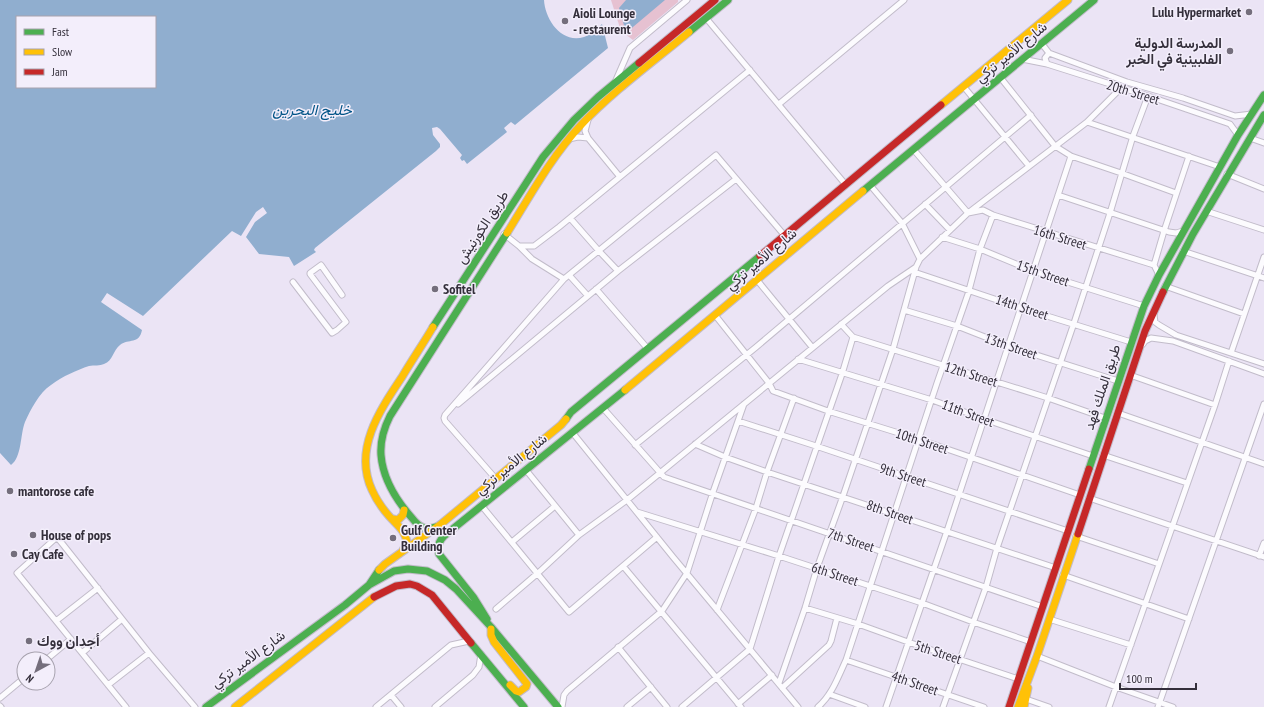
<svg xmlns="http://www.w3.org/2000/svg" width="1264" height="707" viewBox="0 0 1264 707" font-family="'PT Sans Narrow',Vazirmatn,sans-serif">
<rect width="100%" height="100%" fill="#ebe4f5"/>
<path fill="#e6c1d1" d="M611,0h67v2l-45,38 -12,-9z"/>
<path fill="#90aecf" fill-rule="evenodd" d="M0,0h544c1,19 17,44 40,37 7,-2 12,-8 18,-13l6,24 -93,77 -4,-3 -7,6 3,4 -40,32 -3,-4 -2,1 -2,-3 2,-3 -22,-26 -3,-2 -5,1 1,7 7,9v3l-4,4 -121,97 -1,2 2,2 -22,14 -5,-9 -30,-3 -13,-17 9,-15 12,-9 -4,-6 -7,5 -15,24 -9,-5 -89,85 -36,-23 -6,9 41,28c-3,15 -13,8 -22,15 -7,5 -7,16 -16,19 -4,2 -10,1 -15,2 -12,4 -26,10 -38,19 -12,8 -20,24 -26,37 -5,13 -3,35 -14,43l-11,-12zM17,17h138v70h-138z
M626,0h39l-38,32 -2,-3 -6,-21z"/>
<g fill="none" stroke-linecap="round" stroke-linejoin="round">
<g stroke="#c2bcca" stroke-width="7">
<path id="street" d="M706,18l140,167
M1042,44l7,9 78,29 56,16 52,18 17,-2
M1022,59l25,5 101,32 82,28 8,11
M1047,64l-2,-6 4,-5
M616,80l14,-32 57,-48
M964,87l65,79
M779,104l125,-104
M588,120l-3,11 3,7 32,39
M1087,122l133,45
M1250,138l14,5
M569,139l9,-2 10,1
M913,149l55,64 15,-3 10,5 161,50
M1071,156l50,17 55,20
M1227,174l37,15
M870,185l32,38 18,36
M1058,195l111,37 7,1 7,-2
M925,204l25,26
M1206,211l58,19
M570,218l29,33 19,20
M504,234l15,12h15l25,-19 191,-157
M942,237l38,12 53,22 111,35
M519,246l13,13 32,20
M1183,251l81,27
M914,272l107,36 110,34
M569,275l19,21
M1159,275l-5,-10 10,-34 25,-75
M757,280l55,67
M293,282l39,51 5,-3 9,-8 -36,-48v-1l11,-8 21,30
M1165,286l79,28
M596,289l52,60
M904,310l53,16 51,20 110,35
M715,315l54,68 4,8 55,20 90,28 162,56
M1154,315l1,7 4,3 17,10 88,29
M841,324l12,13 195,61 57,20
M1143,344l2,-3 6,-3 22,3 91,33
M1231,353l33,-96
M798,359l134,41 52,19 109,37
M1130,375l85,30
M458,404l160,-133 118,-92
M603,408l61,69 379,130
M1118,413l146,51
M738,421l78,25 252,85
M572,432l101,125 125,150
M695,444l30,13 42,15 289,96
M635,445l120,-97 276,-233
M1103,455l84,28
M526,470l53,65
M496,479l-51,-58 -1,-3 1,-3 119,-136 152,-124 69,81
M1089,498l175,59
M481,505l88,107 88,-75
M637,512l142,44 143,47 51,19 58,20
M1076,536l83,28
M512,542l43,-36
M1259,556l5,-13
M623,566l118,141
M1063,575l126,44
M805,608l53,16 50,18 110,37
M496,609l42,-36 41,-38 48,-35 261,-214 28,-19 4,-8 48,-46 119,-91 34,-34
M717,610l39,-102 11,-36 27,-74
M1049,619l82,26
M56,621l42,-33
M618,647l49,60
M82,653l40,-34
M1037,656l79,31 57,20
M47,659l24,-20
M846,660l138,47
M779,683l26,-75 12,-40 26,-72 50,-147 23,-82
M108,685l41,-32
M782,688l47,-43 2,-4 6,-23
M829,694l36,13
M391,695l10,12
M0,698l24,-20
M1026,699l23,8
M738,704l34,-29
M0,706l1,1
M126,707l-109,-134 40,-36 92,116 46,54
M376,707l75,-62 18,-4
M435,707l38,-32 6,-8 2,-13
M562,707l2,-12 3,-4 95,-80 25,-38 26,-81 31,-88
M627,707l24,-20
M682,707l68,-58 29,-93 63,-182 11,-37
M818,707c14,-12 20,-30 28,-47l91,-277 31,-89 12,-45 13,-34
M886,707l61,-176 124,-375 -16,-10 -55,-69
M943,707l43,-120 11,-39 77,-225 36,-110 23,-77 15,-40
M1109,707l106,-302 14,-44
M1158,707l106,-303"/>
</g>
<g stroke="#c2bcca" stroke-width="9">
<path id="fast" d="M689,32l39,-32
M863,191l231,-191
M1163,292l30,-58 71,-119
M433,327l110,-170 31,-37 24,-23 41,-34
M566,419l5,-7 189,-156
M1089,469l55,-163 15,-31 79,-140 26,-40
M436,527c-4,1 -8,2 -12,1 -5,-2 -9,-6 -12,-10 -16,-18 -29,-38 -31,-63 -1,-14 3,-27 9,-39l117,-183
M369,585l25,-14 14,-2 19,2 18,9 11,9 35,38 67,80
M487,619l-13,-21 -35,-44c-2,-7 0,-13 5,-18l181,-146
M471,643l53,64
M206,707l139,-102 24,-20 10,-15"/>
</g>
<g stroke="#c2bcca" stroke-width="9">
<path id="slow" d="M941,105l127,-105
M507,233c23,-37 44,-76 74,-108 32,-34 72,-63 108,-93
M625,390l238,-199
M393,519l5,1 5,-5 1,-5
M403,550l4,-7c-1,-12 -11,-19 -18,-27 -7,-8 -13,-17 -17,-26 -19,-41 8,-80 30,-113 10,-17 21,-33 31,-50
M379,570l6,-6 56,-40 120,-99 5,-6
M491,629v6l3,7 33,42 -1,3 -7,5 -3,-1 -6,-6
M235,707l139,-110
M1018,707l19,-51 41,-122
M1024,707l4,-19"/>
</g>
<g stroke="#c2bcca" stroke-width="9">
<path id="jam" d="M639,63l76,-63
M760,256l181,-151
M1078,534l67,-203 18,-39
M374,597l22,-11 14,-2 7,2 15,9 39,48
M1009,707l80,-238"/>
</g>
<use href="#street" stroke="#fcfbfe" stroke-width="5"/>
<use href="#fast" stroke="#4caf50" stroke-width="7"/>
<use href="#slow" stroke="#ffc107" stroke-width="7"/>
<use href="#jam" stroke="#c62828" stroke-width="7"/>
</g>
<g fill="#746e7c" stroke="#f3eefb" stroke-width="1.5">
<circle cx="1249" cy="12" r="4"/>
<circle cx="565" cy="21" r="4"/>
<circle cx="1230" cy="51" r="4"/>
<circle cx="435" cy="289" r="4"/>
<circle cx="10" cy="491" r="4"/>
<circle cx="33" cy="535" r="4"/>
<circle cx="393" cy="538" r="4"/>
<circle cx="14" cy="554" r="4"/>
<circle cx="29" cy="641" r="4"/>
</g>
<g text-anchor="middle" dominant-baseline="central" stroke-width="3" stroke-linejoin="round" paint-order="stroke">
<g font-size="14" font-weight="bold" fill="#342f3b" stroke="#f3eefb" text-anchor="start">
<text x="1241" y="12" text-anchor="end">Lulu Hypermarket</text>
<text x="573" y="13">Aioli Lounge<tspan x="573" dy="16">- restaurent</tspan></text>
<text x="1222" y="43" text-anchor="end">المدرسة الدولية<tspan x="1222" dy="16">الفلبينية في الخبر</tspan></text>
<text x="443" y="289">Sofitel</text>
<text x="18" y="491">mantorose cafe</text>
<text x="401" y="530">Gulf Center<tspan x="401" dy="16">Building</tspan></text>
<text x="41" y="535">House of pops</text>
<text x="22" y="554">Cay Cafe</text>
<text x="37" y="641">أجدان ووك</text>
</g>
<g font-size="14" fill="#342f3b" stroke="#f3eefb">
<text transform="translate(1011 52) rotate(-39)">شارع الأمير تركي</text>
<text transform="translate(1133 92) rotate(17)">20th Street</text>
<text transform="translate(482 227) rotate(-57)">طريق الكورنيش</text>
<text transform="translate(1060 237) rotate(17)">16th Street</text>
<text transform="translate(761 259) rotate(-40)">شارع الأمير تركي</text>
<text transform="translate(1043 273) rotate(19)">15th Street</text>
<text transform="translate(1022 307) rotate(18)">14th Street</text>
<text transform="translate(1011 346) rotate(19)">13th Street</text>
<text transform="translate(971 374) rotate(17)">12th Street</text>
<text transform="translate(1102 387) rotate(-72)">طريق الملك فهد</text>
<text transform="translate(968 413) rotate(20)">11th Street</text>
<text transform="translate(922 441) rotate(18)">10th Street</text>
<text transform="translate(511 464) rotate(-39)">شارع الأمير تركي</text>
<text transform="translate(903 475) rotate(18)">9th Street</text>
<text transform="translate(890 512) rotate(19)">8th Street</text>
<text transform="translate(851 540) rotate(18)">7th Street</text>
<text transform="translate(835 574) rotate(18)">6th Street</text>
<text transform="translate(938 652) rotate(18)">5th Street</text>
<text transform="translate(248 659) rotate(-36)">شارع الأمير تركي</text>
<text transform="translate(915 683) rotate(19)">4th Street</text>
</g>
<g font-size="15" font-style="italic" fill="#025487" stroke="#f3eefb">
<text x="312" y="109">خليج البحرين</text>
</g>
</g>
<rect x="16" y="16" width="140" height="72" fill="#f3eefb" stroke="#a7a2ae"/>
<rect x="24" y="29" width="20" height="6" fill="#4caf50" stroke="#a7a2ae"/>
<text x="52" y="36" font-size="12" fill="#342f3b">Fast</text>
<rect x="24" y="49" width="20" height="6" fill="#ffc107" stroke="#a7a2ae"/>
<text x="52" y="56" font-size="12" fill="#342f3b">Slow</text>
<rect x="24" y="69" width="20" height="6" fill="#c62828" stroke="#a7a2ae"/>
<text x="52" y="76" font-size="12" fill="#342f3b">Jam</text>
<g transform="translate(36 671) rotate(220)"><circle r="19" fill="#f3eefb" stroke="#a7a2ae"/>
<path d="M0-3L7 15L0 10L-7 15Z" fill="#746e7c"/>
<text y="-6" font-size="11" font-weight="bold" text-anchor="middle" fill="#342f3b">N</text>
</g>
<path d="M1120 683v6h76v-6" fill="none" stroke="#342f3b" stroke-width="2"/>
<text x="1126" y="683" font-size="12" fill="#342f3b" stroke="#f3eefb" stroke-width="3" paint-order="stroke">100 m</text>
</svg>
